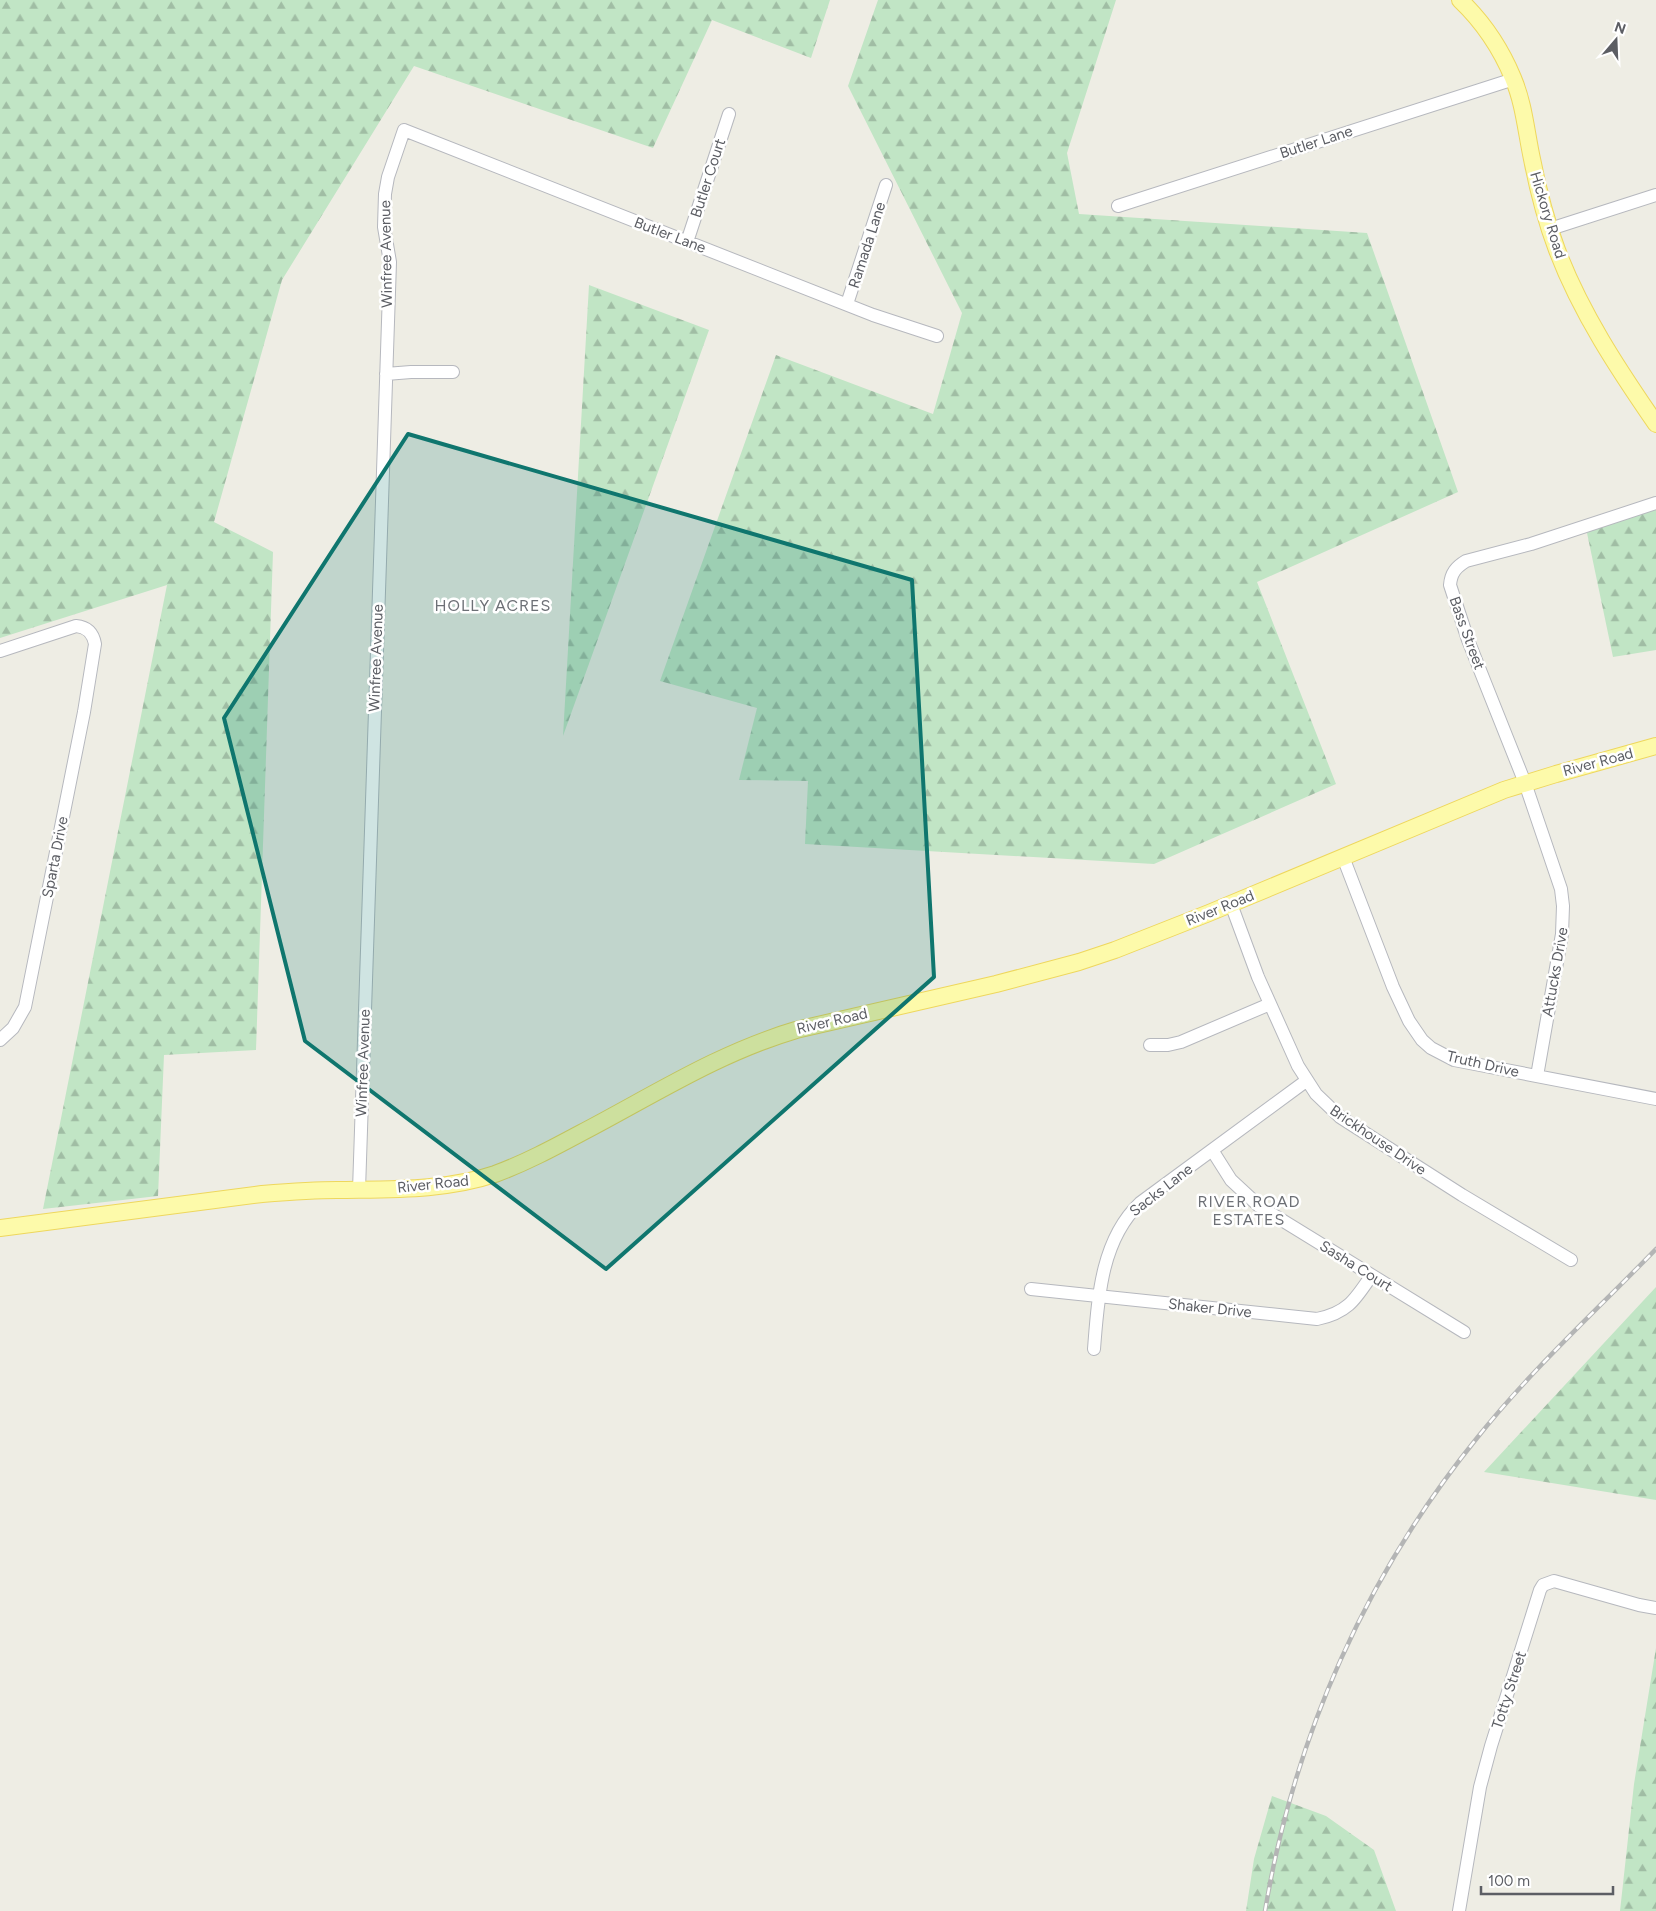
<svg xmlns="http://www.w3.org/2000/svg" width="1656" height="1911" viewBox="0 0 1656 1911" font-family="Figtree,sans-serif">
<defs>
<pattern id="forest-firs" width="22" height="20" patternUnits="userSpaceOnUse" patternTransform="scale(1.25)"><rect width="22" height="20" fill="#c1e5c5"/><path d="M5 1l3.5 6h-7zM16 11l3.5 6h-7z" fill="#a0bda4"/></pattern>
</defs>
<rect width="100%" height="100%" fill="#eeede4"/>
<path fill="url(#forest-firs)" d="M0,0h830l-19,58 -99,-38 -59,128 -239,-82 -132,214 -68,242 59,30 -17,498 -92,5 -6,141 -115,13 124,-624 -167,53z
M878,0h238l-49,153 12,61 288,19 91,259 -201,90 79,202 -182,80 -349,-20 3,-63 -69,-1 18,-72 -97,-27 116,-326 157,59 29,-101 -114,-227z
M589,285l120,45 -146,406z
M1656,501v149l-43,7 -26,-124 56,-31z
M1656,1287v213l-172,-28z
M1656,1648v263h-36l14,-127z
M1272,1796l54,20 48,34 22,61h-150l8,-52z"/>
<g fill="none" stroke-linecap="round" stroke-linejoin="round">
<g stroke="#b6b8be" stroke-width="14">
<path id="minor" d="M1118,206l396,-127
M1550,229l106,-34
M687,242l42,-128
M847,304l39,-119
M386,374l25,-2h42
M0,651l76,-25c11,1 17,7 19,18l-11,68 -59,295 -12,21 -13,12
M1343,857l50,130 16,34 13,19 9,8 23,12 202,39
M1231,904l27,73 40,89 18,28 24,23 122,78 109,65
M1150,1045h18l13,-3 89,-38
M1537,1076l25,-142 1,-28 -2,-17 -36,-106 -57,-143 -18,-55c1,-12 6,-18 16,-24l65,-17 125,-41
M1212,1150l19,30 28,26 205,126
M359,1190l31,-928 -6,-35 1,-33 3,-17 16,-47 469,185 64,21
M1031,1289l286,30c30,-6 38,-19 54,-43
M1094,1349c4,-51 7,-109 46,-146l166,-122
M1459,1911l21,-124 11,-41 49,-156 3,-5 11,-4 85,24 17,3"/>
</g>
<g stroke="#eed75d" stroke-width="18">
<path id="major" d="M1460,0c23,22 41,49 53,78 11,26 13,53 19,81 6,31 14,62 25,91 24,63 61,119 99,174
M0,1228l262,-34c25,-2 50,-4 75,-4 53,-1 108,1 158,-16 30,-11 58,-26 86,-41 71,-37 137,-80 215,-103l200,-46 83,-22 36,-12 94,-37 295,-123 52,-16 100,-28"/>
</g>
<use href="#minor" stroke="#fff" stroke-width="12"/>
<use href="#major" stroke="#fdfaaa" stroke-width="16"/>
<g stroke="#b4b5b5" stroke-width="4.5">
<path id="rail" d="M1265,1911c29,-174 101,-336 212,-473 54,-68 119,-127 179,-189"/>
</g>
<use href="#rail" stroke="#fff" stroke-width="2.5" stroke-dasharray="8" stroke-linecap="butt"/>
</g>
<path fill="#0f766e" fill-opacity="0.2" stroke="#0f766e" stroke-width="4" stroke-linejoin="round" d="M408,434l504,146 22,397 -328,292 -301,-228 -81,-323z"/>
<g text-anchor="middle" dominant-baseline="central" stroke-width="5" stroke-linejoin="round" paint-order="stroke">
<g font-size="15" fill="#5c5e64" stroke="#fff">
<text transform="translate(1316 142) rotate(-18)">Butler Lane</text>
<text transform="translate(708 178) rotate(-72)">Butler Court</text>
<text transform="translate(1548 215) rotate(73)">Hickory Road</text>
<text transform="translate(670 235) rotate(21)">Butler Lane</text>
<text transform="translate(867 245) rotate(-72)">Ramada Lane</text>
<text transform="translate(386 254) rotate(-91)">Winfree Avenue</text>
<text transform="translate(1467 633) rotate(70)">Bass Street</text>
<text transform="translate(376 658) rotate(-88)">Winfree Avenue</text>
<text transform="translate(1598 762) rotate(-15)">River Road</text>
<text transform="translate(55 857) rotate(-79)">Sparta Drive</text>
<text transform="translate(1220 908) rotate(-22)">River Road</text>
<text transform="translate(1555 972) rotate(-80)">Attucks Drive</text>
<text transform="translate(832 1021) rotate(-13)">River Road</text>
<text transform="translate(363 1063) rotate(-88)">Winfree Avenue</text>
<text transform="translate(1483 1064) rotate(13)">Truth Drive</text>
<text transform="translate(1378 1140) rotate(34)">Brickhouse Drive</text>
<text transform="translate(433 1184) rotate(-6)">River Road</text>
<text transform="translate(1161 1190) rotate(-38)">Sacks Lane</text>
<text transform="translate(1356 1266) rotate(32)">Sasha Court</text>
<text transform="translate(1210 1308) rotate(6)">Shaker Drive</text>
<text transform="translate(1509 1690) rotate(-72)">Totty Street</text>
</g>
<g font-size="16" letter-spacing="1" fill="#6d7076" stroke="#fff">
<text x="493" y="605">HOLLY ACRES</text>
<text x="1249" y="1201">RIVER ROAD<tspan x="1249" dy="18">ESTATES</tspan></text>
</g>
</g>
<g transform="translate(1616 40) rotate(19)" stroke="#ffffff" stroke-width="4" paint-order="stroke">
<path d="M0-4L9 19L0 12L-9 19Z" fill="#5c5e64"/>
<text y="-8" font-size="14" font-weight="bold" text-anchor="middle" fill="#5c5e64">N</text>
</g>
<path d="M1481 1886v8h132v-8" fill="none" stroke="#5c5e64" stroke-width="2.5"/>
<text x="1488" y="1886" font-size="15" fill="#5c5e64" stroke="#ffffff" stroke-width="4" paint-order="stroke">100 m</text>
</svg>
